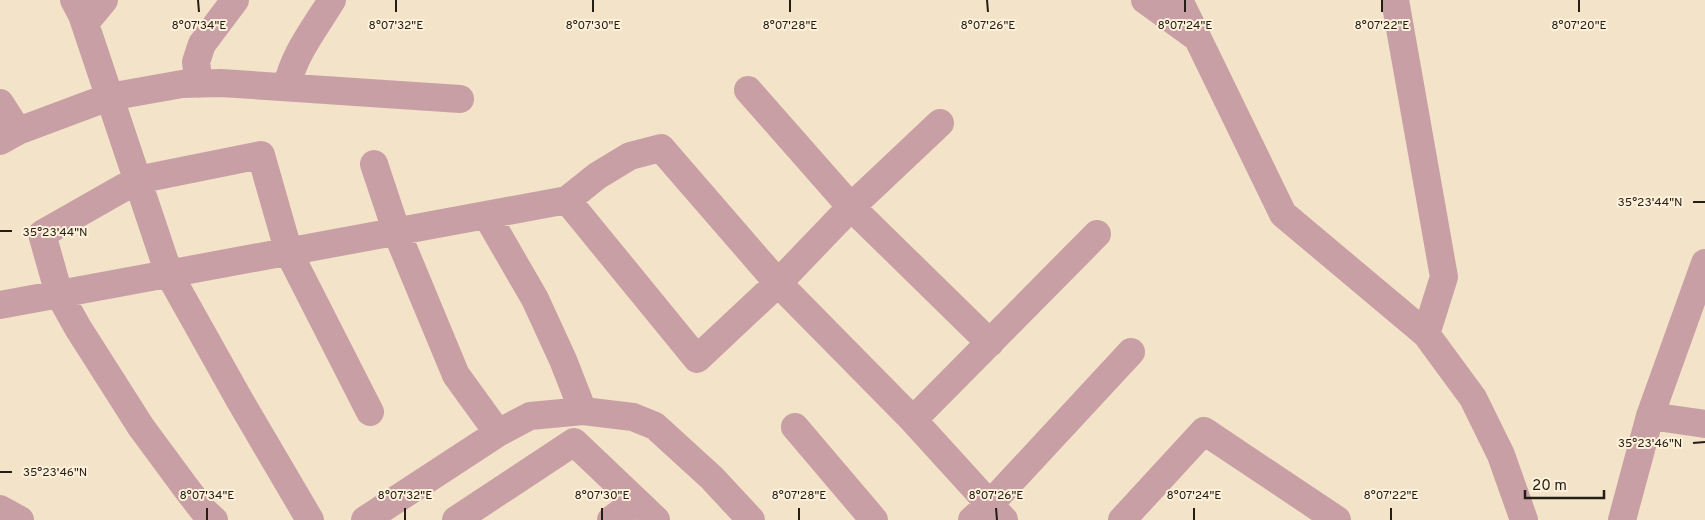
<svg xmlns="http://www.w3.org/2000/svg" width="1705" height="520" viewBox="0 0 1705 520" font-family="Overpass,sans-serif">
<rect width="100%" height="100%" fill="#f3e3c8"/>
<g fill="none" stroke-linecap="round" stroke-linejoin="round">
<path stroke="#c99fa6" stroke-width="28" d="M74,0l8,15 87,259 70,125 71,121
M1145,0l51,37
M1179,0l104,214 143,120 47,64 28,57 23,65
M1395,0l49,277 -18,57
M85,23l19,-23
M199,84l-3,-22 6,-18 33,-44
M287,87c6,-32 28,-59 45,-87
M748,90l103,117 139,136
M0,103l18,28
M0,141l18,-10 91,-34 73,-13 39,-1 239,16
M374,164l23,69 59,142 42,58
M567,200l130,159 81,-76 73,-76 89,-84
M487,216l48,83 28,61 20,51
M0,305l567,-105 30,-24 33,-20 31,-8 117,135 135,137 91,100
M1650,416l55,8
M913,420l184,-186
M795,427l79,93
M0,509l20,11
M214,520l-11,-10 -17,-22 -45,-61 -63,-99 -19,-34 -17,-60 95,-54 124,-25 28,98 81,159
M365,520l133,-87 32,-17 53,-5 50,6 22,9 57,52 39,42
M456,520l118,-78 82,78
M611,520l25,-19
M972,520l18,-16 141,-152
M1122,520l82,-89 133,89
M1622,520l28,-104 55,-153"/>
</g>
<path fill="none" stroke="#241e14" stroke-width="2" d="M198,0l1,12M396,0v12M593,0v12M790,0v12M987,0l1,12M1185,0v12M1382,0v12M1579,0v12M1693,202h12M0,231h12M1693,443l12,-1M0,472h12M207,508v12M405,508v12M602,508v12M799,508v12M996,508l1,12M1194,508v12M1391,508v12"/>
<g font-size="12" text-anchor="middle" fill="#241e14" stroke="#fef1db" stroke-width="4" stroke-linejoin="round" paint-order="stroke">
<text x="199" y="29">8°07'34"E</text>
<text x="396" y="29">8°07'32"E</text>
<text x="593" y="29">8°07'30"E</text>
<text x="790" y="29">8°07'28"E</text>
<text x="988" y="29">8°07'26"E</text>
<text x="1185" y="29">8°07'24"E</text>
<text x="1382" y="29">8°07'22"E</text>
<text x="1579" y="29">8°07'20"E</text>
<text x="1650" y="206">35°23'44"N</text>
<text x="55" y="236">35°23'44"N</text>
<text x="1650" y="447">35°23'46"N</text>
<text x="55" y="476">35°23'46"N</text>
<text x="207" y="499">8°07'34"E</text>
<text x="405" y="499">8°07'32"E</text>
<text x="602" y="499">8°07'30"E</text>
<text x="799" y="499">8°07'28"E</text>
<text x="996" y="499">8°07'26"E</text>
<text x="1194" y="499">8°07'24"E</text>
<text x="1391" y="499">8°07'22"E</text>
</g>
<path d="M1525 490v8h79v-8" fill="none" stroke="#241e14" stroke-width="2.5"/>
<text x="1532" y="490" font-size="15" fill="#241e14" stroke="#fef1db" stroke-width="4" paint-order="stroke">20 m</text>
</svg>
